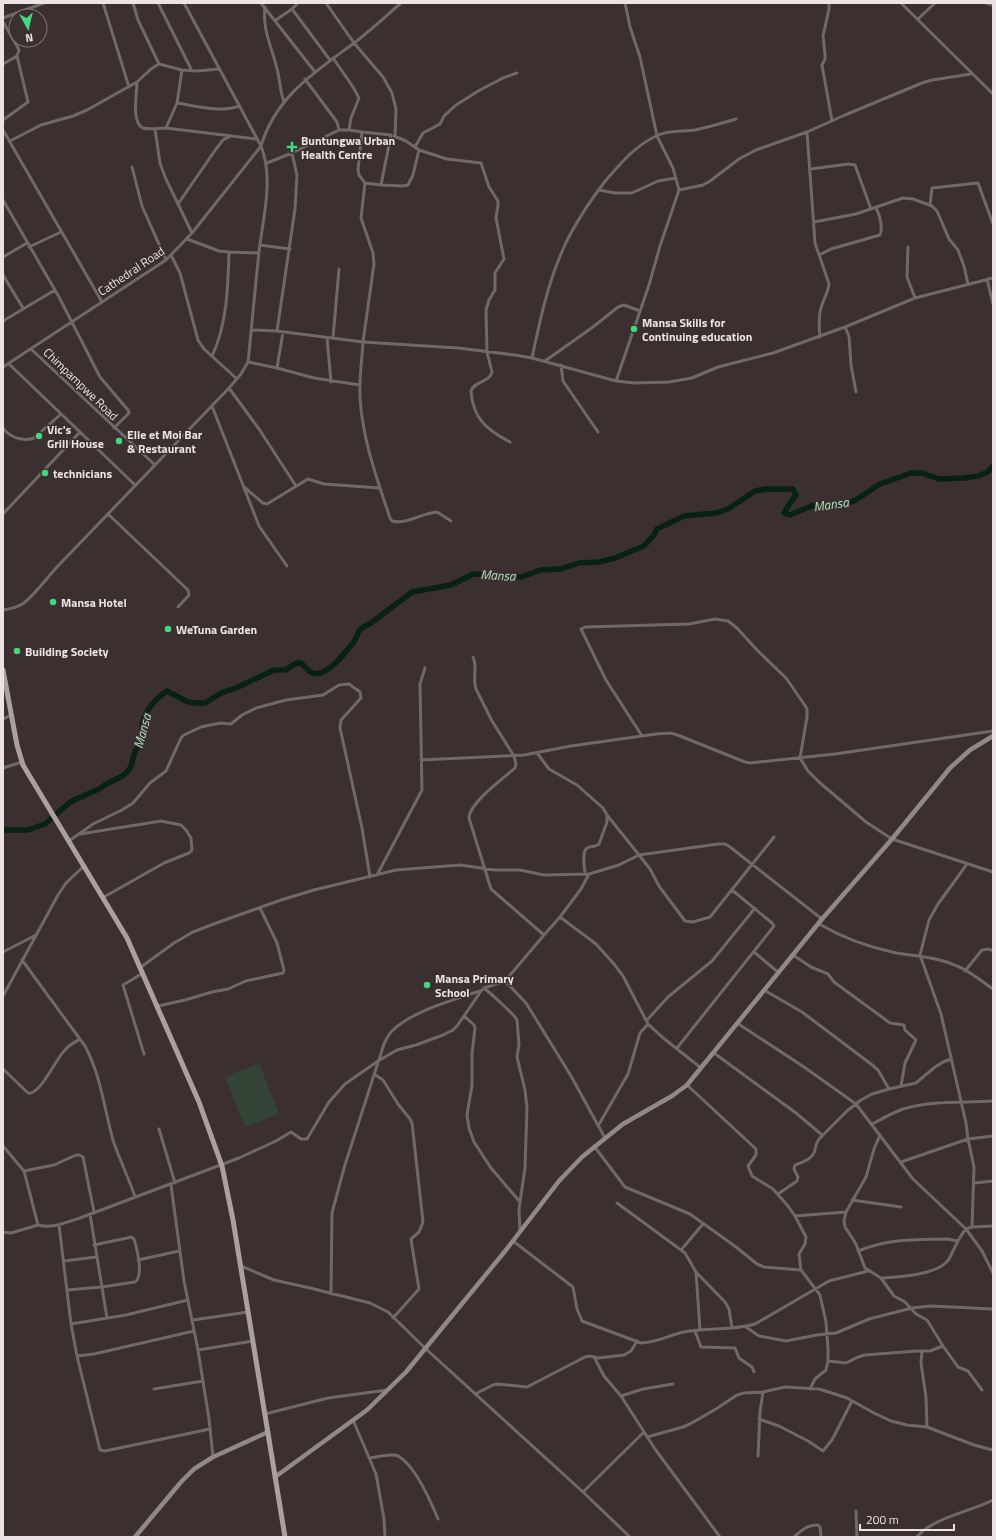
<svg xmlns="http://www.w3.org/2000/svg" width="996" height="1540" viewBox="0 0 996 1540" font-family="'Titillium Web',sans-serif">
<rect width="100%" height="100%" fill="#3b2f30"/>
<path fill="#334437" d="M259,1063l20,51 -34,13 -20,-50z"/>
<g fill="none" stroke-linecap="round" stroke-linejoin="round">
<path stroke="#082211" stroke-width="5.5" d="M3,830h25l17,-6 25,-22 31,-14c9,-8 23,-9 29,-20 3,-6 3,-13 6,-18 1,-2 3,-3 4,-5 2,-5 2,-12 2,-18 2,-16 12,-27 25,-36l19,10 7,2h12l16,-10 17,-6 36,-17h11l12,-7h4c3,3 7,8 11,10 14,5 33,-20 41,-30 3,-4 4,-9 7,-13 3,-3 7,-5 11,-7l41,-31 39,-7 22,-11 49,3 18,-7 20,-1 19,-6 20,-1 16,-4 29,-12 10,-11 3,-6 27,-13 32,-3 12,-4 27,-18 11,-2h27l3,6 -6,8 -6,10 6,2 24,-10 28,-1 12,-3 26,-17 31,-11h11l17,6 25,-1 14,-2 10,-4 5,-6"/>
<path stroke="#6f696a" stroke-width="3" d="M103,3l26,84
M133,3l5,17 21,44
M158,3l34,68
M261,3l54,69
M326,3l28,40 29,34 9,16 4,16 -1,27
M625,3l5,24 10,30 17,79 16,32 6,22
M829,3v6l-6,27 2,18v5l-3,6 10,56
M901,3l92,91
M986,3l7,2
M265,7c-3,23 7,40 12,62 3,11 3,22 7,33
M292,9l38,51
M3,18l41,-15
M918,19l17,-16
M276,20l16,-11 6,-6
M3,22l14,24 2,4 -2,6
M333,58l20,29 6,11 -8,20 -2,12
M3,64l14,-8 11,46 -25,18
M305,79l32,43 2,8
M177,103l5,-33 16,1 21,-2
M239,106c-18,7 -43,0 -62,-3l-11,25 90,11
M166,128c-7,0 -16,2 -23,0 -12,-5 -6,-35 -6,-46l14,-13 8,-5 23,6
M155,129l5,34 5,14 27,56
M3,130l99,172
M362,132l29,3 -10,50 -16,-2
M807,132l8,111 14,41c-1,9 -6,16 -8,24 -3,9 -2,19 -1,29
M10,141l31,-16 32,-9 14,-6 50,-28
M415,147l8,-14 17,-9 4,-8 12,-11 24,-15 23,-12 14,-5
M419,150l28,9 34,4 8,24 9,14v4l-2,13 8,41 -9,14v17l-6,10 -3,10 1,42 5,20c-3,11 -18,9 -21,19 2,28 16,39 39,51
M132,167l10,39 24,54
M811,169l37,-5 7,1 16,44
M381,185l22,1 5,-1 5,-10 6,-25 -13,-9 -12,-5
M599,190l16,3h17l26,-12 18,-3
M3,200l56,97 41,80 28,33 1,3 -15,15
M178,204l38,-55 7,-9 6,-3
M930,205l2,-17 46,-5 15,41
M814,222l42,-8 47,-16 10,1 19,7 5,5 12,28 9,11 6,16 4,18
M187,239l32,12 10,1 30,1
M260,245l30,4
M29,247l32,-15
M908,247l-1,30 8,21
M171,255l9,18 18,67 6,9 33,30
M819,255l12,-6 49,-14c3,-7 0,-20 -4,-27
M3,257l24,-14
M3,275l20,33
M987,279l6,25
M3,321l52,-31
M845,327l4,9 2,29 5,27
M251,330l26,1 86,11 11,-78 -1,-11 -12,-35 4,-35 -6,-8 -1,-5 4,-38 -13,-2h-10l-47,23 -25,10
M277,331l18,-122 2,-34 -5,-22
M327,338l4,44
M333,338l6,-69
M31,349l124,116
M212,356c15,-31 16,-69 17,-104
M532,358c8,-38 16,-76 32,-111 11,-24 26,-46 42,-67 15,-17 29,-34 50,-44 12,-6 26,-4 39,-6 14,-3 27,-7 41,-11
M545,361l48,-34 25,-20 6,-2 16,6
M248,362l29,6 37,10 46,7
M561,365l2,16 35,51
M3,367l163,-107 26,-27 69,-87c15,-50 54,-74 93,-103 16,-12 31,-26 47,-40
M277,368l6,-36
M616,381l33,-96 11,-39 19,-56 24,-5 7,-4 29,-22 17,-9 51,-18 38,-17 77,-32 10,-3 39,-6
M229,388l30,41 37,57
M212,406l47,120 28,40
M3,428c6,9 20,14 31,10l27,-24
M80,432l55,53
M244,487l19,16 4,1 41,-25 16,5 56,4
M3,514l77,-82 -71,-68
M108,514l80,76 1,5 -11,12
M451,521l-14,-9c-15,1 -31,13 -45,9l-2,-3c-13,-39 -28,-80 -30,-121 -1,-18 2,-37 3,-55l95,6 57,7 17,3 84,23 18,2 35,-1 23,-4 26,-11 55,-14 72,-26 70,-29 78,-20
M3,610c7,-1 15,-3 21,-7 12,-10 22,-24 33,-36l172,-179 12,-14 7,-12c4,-37 7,-74 11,-110 4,-35 15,-73 2,-106l-77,-143
M473,657c5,11 -1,21 3,32l16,32 22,35 2,8 -1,4c-11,10 -46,35 -46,50l22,71 53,46
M3,719l8,-4
M642,736l-36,-56 -25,-51 4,-2 104,-3 26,-5 13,2 9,7 20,22 29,28 18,26 3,5v8l-7,41 8,13 11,11 47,40 26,17 101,33
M537,753l12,16 28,16 26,23 4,7v7l-8,22c-3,3 -8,2 -12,4 -6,5 -2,20 -2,26
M421,760l103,-5 47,-9 85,-12 15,-1 9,3 65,26 5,1 85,-9 158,-23
M3,768l19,-6
M607,815l32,40 11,14 9,17 26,35 8,1 17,-5 64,-80
M80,834l81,-13 20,4 5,5 5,8 1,12 -3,3 -25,10 -60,34
M69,841l24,-17 29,-14 11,-7 17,-20 16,-12 15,-33 3,-3 17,-8 19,-4 11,1 11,-9 14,-7 30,-8 37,-5 16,-10 10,-1 11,8 1,6 -20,22 -1,8 22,100 8,49
M967,864l-29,40 -9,16 -9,35 21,59 25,109 2,16 6,28 -2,60
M377,875l45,-85 -2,-106 5,-16
M560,917l36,27 18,20 9,12 25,48 14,13 39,31
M819,924c24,14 49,23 77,29 20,3 41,4 61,13 13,5 24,15 36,23
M3,952l33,-17
M754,952l25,21
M793,955l18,12 17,7 6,8 56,41 14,2 1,5 11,10 -11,23 -4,23
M22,960l63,86c16,30 19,62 28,94 6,19 16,38 22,57
M141,967l33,-24 19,-11 18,-7 70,-25 33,-10 82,-20 64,-5 35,5h25l24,5 45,-1 30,-9 20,-10 79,-11h7l5,3 92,72
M965,971l17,-21 7,-1 4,2
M143,973l-20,12 21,69
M505,981l21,22 45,73 34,62
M484,988c6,5 31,27 33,32l2,24 -2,13 8,33 2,18 -2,60 -6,41 1,22
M764,990l38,22 69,52 7,6 11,19
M3,996l55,-101 8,-12 18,-17
M158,1006l27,-6 27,-8 16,-3 18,-8 37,-8 1,-3 -7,-27 -17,-35
M464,1016l10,9 1,3 -3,26v31l-5,30 2,13 5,14 17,26 29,34
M647,1020l21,-23 44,-36 43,-53
M737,1023l67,44 52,37 57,75 53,50 6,-2 21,-1
M677,1048l97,-122 -2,-3 -40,-33
M714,1053l82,60 26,22
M3,1069l25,24c12,3 28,-35 37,-43 4,-5 10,-8 15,-11
M374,1074l9,6 15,24 12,15 2,4 11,99 -4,10 -8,7 8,50 -26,29
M687,1085l69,64v6l-8,11 4,10 21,13 15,17 7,10 11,21 -1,7 -6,10 2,16 19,25 6,27 2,26v13l-2,9 -11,9 -5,10
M872,1124c10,-5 20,-11 31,-15 29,-9 60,-6 90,-8
M598,1126l30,-52 12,-41 8,-9
M159,1129l16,54
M3,1146l21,25 14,54c14,4 28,-3 42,-7l159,-60 37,-17 15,-9 10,7h6l22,-37 16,-18 33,-23 19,-11 19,-5 27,-10 10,-5 4,-4 7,-10 17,-25 3,-3 21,-7 39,-46 16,-18 21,-28 8,-15
M594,1146l31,41 65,27 46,33 21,17 7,3 37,3
M901,1162l67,-23 25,-3
M24,1171l30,-6 22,-10h3l4,2 11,55
M975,1183l18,-2
M171,1185l13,96 14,69 11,69 4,38
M778,1194l19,-13 1,-4 -4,-8 1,-4c8,-3 18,-6 20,-15 1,-5 1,-8 5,-12l27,-27 14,-11 11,-6 17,-5 27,-6 19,-16 8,-5 8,-3
M852,1200l49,7
M617,1203l64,47
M90,1214l17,104
M795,1216l51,-4
M703,1224l-22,26 4,3 11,19 29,30 4,7 3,19
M59,1225l12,99 6,32 23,94 5,1 105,-22
M3,1232l8,1 27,-8
M513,1241l60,46 4,22 5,12 59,22c15,0 28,-8 43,-11 23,-5 48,-1 71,-8l74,-43 39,-10
M858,1251c32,-13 57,-11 90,-12l9,2
M138,1260l41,-9
M64,1261l32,-4
M241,1266l33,14 36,8 60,15 18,9 38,37 157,143 47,45
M696,1272l4,58
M881,1278c17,-1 58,-3 68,-19 6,-11 9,-21 17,-30l16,22 11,22
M67,1290l35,-3 33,-5c9,-6 2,-33 -1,-43l-3,-2 -4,1 -33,7
M331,1294l1,-81 12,-45 40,-124c2,-4 4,-9 8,-13 20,-20 61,-31 88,-40
M193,1320l55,-8
M71,1324l55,-9 62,-15
M746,1327l13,9 27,5 31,-6 19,-2 33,-14 43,-11 18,-2 63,3
M695,1331l6,16 34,1 4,10 13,9 2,5
M943,1346l15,21 10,4 14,19
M198,1350l55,-9
M922,1351l-1,12 5,34 1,30
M77,1356l17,-2 100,-23
M594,1357l10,19 17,20 34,53 65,88
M828,1361l18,2 12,-6 7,-2 52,-4h13l13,-5 -16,-26 -11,-6 -11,-12 -11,-6 -13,-18 -16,-10 -9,-24 -11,-17 -1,-6 2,-9 20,-35 8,-28 6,-14
M154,1389l49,-8
M475,1394l18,-9 5,-1 29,3 58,-30 5,-1 8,2 26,-3 7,-4 6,-10
M621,1396l22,-7 30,-5
M265,1414l63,-16 59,-8
M759,1419l20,7 29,15 15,10 9,-11 20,-39
M353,1420l23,54 8,45 1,18
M647,1437l36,-10 7,-3 26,-15 21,-14 7,-2 19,-1 22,-5 34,2 16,5 12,4 27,15 17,8 16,4 20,2 47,18 19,5
M758,1456l2,-44 3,-20
M370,1458c8,-1 21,-5 28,-2 17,9 33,46 40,63
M583,1492l61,-60
M856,1511l1,26
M794,1537c7,-6 14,-13 24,-12l2,2 1,10
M917,1537c13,-18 55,-26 76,-37"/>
<path stroke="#918888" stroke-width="4.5" d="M275,1477l92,-67 39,-38 100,-122 53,-69 23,-24 41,-33 49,-28 15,-11 135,-166 70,-80 58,-71 20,-18 23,-14
M135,1537l46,-55 13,-13 19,-12 55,-25"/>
<path stroke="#ab9fa0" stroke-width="5" d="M3,670l14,75 6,20 104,173 72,164 23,64 11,54 52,317"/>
</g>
<g fill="#43d77b" stroke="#3b2f30" stroke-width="1.5">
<path d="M290 141h4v4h4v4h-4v4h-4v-4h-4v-4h4z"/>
<circle cx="634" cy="329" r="4"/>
<circle cx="39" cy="436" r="4"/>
<circle cx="119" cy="441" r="4"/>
<circle cx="45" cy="473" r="4"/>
<circle cx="53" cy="602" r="4"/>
<circle cx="168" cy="629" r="4"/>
<circle cx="17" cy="651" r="4"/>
<circle cx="427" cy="985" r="4"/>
</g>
<g text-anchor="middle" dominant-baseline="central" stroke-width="3" stroke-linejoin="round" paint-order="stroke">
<g font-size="12" font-weight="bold" fill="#ebe3e4" stroke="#3b2f30" text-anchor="start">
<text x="301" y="140">Buntungwa Urban<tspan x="301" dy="14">Health Centre</tspan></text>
<text x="642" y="322">Mansa Skills for<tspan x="642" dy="14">Continuing education</tspan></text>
<text x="47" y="429">Vic's<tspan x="47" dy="14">Grill House</tspan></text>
<text x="127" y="434">Elle et Moi Bar<tspan x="127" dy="14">&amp; Restaurant</tspan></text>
<text x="53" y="473">technicians</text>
<text x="61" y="602">Mansa Hotel</text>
<text x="176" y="629">WeTuna Garden</text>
<text x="25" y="651">Building Society</text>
<text x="435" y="978">Mansa Primary<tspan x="435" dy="14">School</tspan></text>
</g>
<g font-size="12" fill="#ebe3e4" stroke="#3b2f30">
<text transform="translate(131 271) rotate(-34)">Cathedral Road</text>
<text transform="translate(81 384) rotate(44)">Chimpampwe Road</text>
</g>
<g font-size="13" font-style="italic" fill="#aee2ba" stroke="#3b2f30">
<text transform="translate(831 504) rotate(-8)">Mansa</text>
<text transform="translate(498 575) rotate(3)">Mansa</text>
<text transform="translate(142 731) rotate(-75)">Mansa</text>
</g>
</g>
<rect width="996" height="1540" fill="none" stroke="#ebe3e4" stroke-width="8"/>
<g transform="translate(28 28) rotate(172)"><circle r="19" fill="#3b2f30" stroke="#817778"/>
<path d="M0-3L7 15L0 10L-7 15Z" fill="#43d77b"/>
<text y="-6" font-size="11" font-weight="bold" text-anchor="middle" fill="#ebe3e4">N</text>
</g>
<path d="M860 1524v6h94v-6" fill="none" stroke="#ebe3e4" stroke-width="2"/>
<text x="866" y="1524" font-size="12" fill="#ebe3e4" stroke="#3b2f30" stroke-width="3" paint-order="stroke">200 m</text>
</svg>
